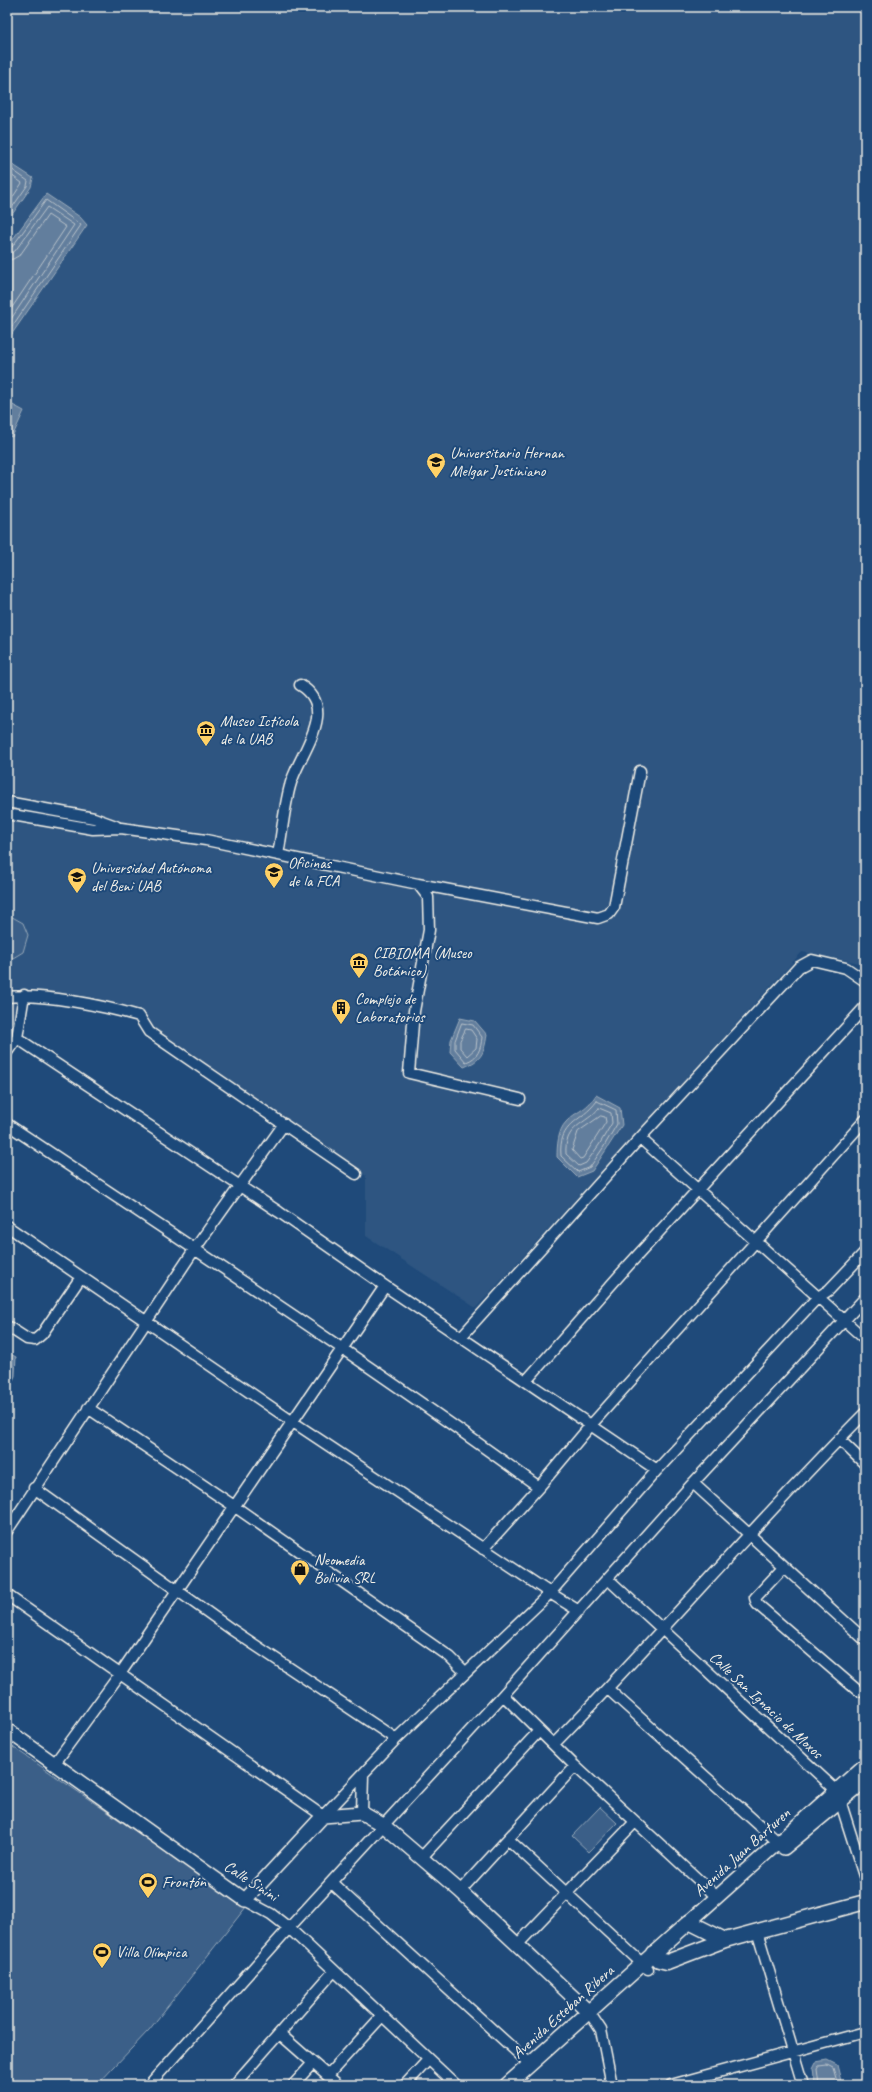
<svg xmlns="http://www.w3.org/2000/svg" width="872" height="2092" viewBox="0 0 872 2092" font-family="Caveat,sans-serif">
<rect width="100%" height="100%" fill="#1f4a7a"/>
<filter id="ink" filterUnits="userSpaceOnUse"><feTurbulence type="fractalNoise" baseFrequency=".025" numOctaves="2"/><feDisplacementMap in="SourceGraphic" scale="8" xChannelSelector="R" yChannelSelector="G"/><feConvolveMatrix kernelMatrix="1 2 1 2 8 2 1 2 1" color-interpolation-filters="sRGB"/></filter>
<g filter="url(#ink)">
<path fill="#2d5581" d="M7,7h858v957l-63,-12 -326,356 -110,-72v-60l-213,-149 -13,-18 -123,-20 -6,49 -4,6z"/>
<path fill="#3a5f88" stroke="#97a8b8" d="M7,914l16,9 5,12 -5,17 -10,6 -6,-1z
M7,1743l239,164 -97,123 -52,55h-90z
M600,1807l17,16 -28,29 -17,-16z"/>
<path fill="#627e9d" stroke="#9cacbb" d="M7,161l26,17 -2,9 -24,35z
M46,194l34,23 7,8 -80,116v-94z
M7,402l17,9 -12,26 -5,-2z
M460,1018l15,3 12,14c-3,18 -5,25 -23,32l-14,-15 1,-12z
M596,1095l24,13 2,17 -16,25 -14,21 -15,6 -20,-20c0,-11 1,-27 9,-35 11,-12 19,-10 30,-27z
M7,1352l9,5 -1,19 -8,16z
M827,2060l10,5 5,20h-27l-2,-17 3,-6z"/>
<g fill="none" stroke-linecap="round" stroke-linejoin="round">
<path stroke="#bac3ca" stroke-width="1" d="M7,166l21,15 -1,5 -20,29
M7,172l15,11 -15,23
M7,249l5,-2 34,-47 35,25 -74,109
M7,254l8,-3 32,-44 27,18 -67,100
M7,260l6,-1 7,-4 28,-40 18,12 -59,88
M462,1023l11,2 9,12c-1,12 -4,21 -16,25l-11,-13v-8z
M466,1029l5,1 6,9 -1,9 -9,8 -7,-8v-7z
M597,1101l19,9 1,14 -14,24 -13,19 -12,5 -17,-16c-3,-34 20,-33 36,-55z
M599,1108l12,5 1,10 -13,22 -13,18 -7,3 -13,-12c-2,-29 20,-29 33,-46z
M601,1116l4,1 1,5 -23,36 -3,1 -8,-9 6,-18z
M819,2085l-2,-16 2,-3 8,-1 6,3 5,17"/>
<g stroke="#f4f1e8" stroke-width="13">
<path id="minor" d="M7,802l87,16 22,8
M7,814l86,15 28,-1 85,12 212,44 10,13 1,33 -15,81 -5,62 111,26
M278,855c4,-22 6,-47 12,-69 7,-30 51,-77 10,-101
M418,884l180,34 11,-4 5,-7 26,-136
M24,995l-7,43 262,174 106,74 272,184
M7,997c35,-4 97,9 132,19l10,16 207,142
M7,1052l10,-14
M7,1124c178,119 359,237 532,363
M640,1138l225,201
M7,1226l286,196 257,171 107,-123 160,-172 12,-8 36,-38
M7,1326l20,13 8,1 7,-6 39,-57
M461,1337l179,-199 159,-171 13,-7 34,8 19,13
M526,1381l100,-113 239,-261
M88,1408l146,98 216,151 15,15
M839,1439l26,25
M693,1483l172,157
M34,1488l197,141 165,110
M7,1531l187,-281 90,-126
M483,1549l56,-62 52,-62 274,-305
M784,1567l-29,31 2,6 100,86 6,2 2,-2
M608,1579l229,212 28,88
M7,1595l316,221 73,-77 154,-146 29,18
M608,1689l170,153
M503,1695l72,71 142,131
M554,1744c106,-108 204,-224 311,-331
M55,1763l65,-89 265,-388
M362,1813l1,-39
M508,1839l140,130
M422,1857l117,-126
M332,1883l198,181
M460,1891l115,-125
M245,1900l26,14 18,14 167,157
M757,1931l46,154
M518,1944l117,-122
M589,2012l12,18 11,55
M280,2034l58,51
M328,2075l54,-59
M149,2085l140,-157 214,-233 190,-212 172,-185
M234,2085l100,-114
M293,2085l20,-22
M405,2085l23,-25
M671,2085l194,-53"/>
</g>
<g stroke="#f4f1e8" stroke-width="16">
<path id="tertiary" d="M7,1730l238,170 78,-84 39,-3 21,12 77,66 129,121
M784,1848l81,-67
M689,1922l176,-157"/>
</g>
<g stroke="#f4f1e8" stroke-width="17">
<path id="secondary" d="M653,1953l6,7 8,2 58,-22 140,-38
M507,2085l182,-163 36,18"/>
</g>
<use href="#minor" stroke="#1f4a7a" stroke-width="10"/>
<use href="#tertiary" stroke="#1f4a7a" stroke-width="13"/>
<use href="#secondary" stroke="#1f4a7a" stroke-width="14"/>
</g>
</g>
<defs>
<g id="university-pin" transform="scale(1)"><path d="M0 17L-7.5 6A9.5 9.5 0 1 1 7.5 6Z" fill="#ffd166" stroke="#1f4a7a"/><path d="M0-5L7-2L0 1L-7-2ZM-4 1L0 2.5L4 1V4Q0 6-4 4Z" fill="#111"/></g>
<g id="museum-pin" transform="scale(1)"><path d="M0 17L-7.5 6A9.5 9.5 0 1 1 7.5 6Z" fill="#ffd166" stroke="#1f4a7a"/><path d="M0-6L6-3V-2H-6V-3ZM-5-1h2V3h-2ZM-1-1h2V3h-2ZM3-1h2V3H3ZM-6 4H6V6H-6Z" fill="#111"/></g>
<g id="building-pin" transform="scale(1)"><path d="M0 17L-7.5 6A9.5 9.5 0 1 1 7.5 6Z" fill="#ffd166" stroke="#1f4a7a"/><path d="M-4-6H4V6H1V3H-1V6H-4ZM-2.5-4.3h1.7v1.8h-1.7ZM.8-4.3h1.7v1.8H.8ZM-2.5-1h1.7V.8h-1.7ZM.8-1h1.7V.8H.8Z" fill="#111"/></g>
<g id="shop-pin" transform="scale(1)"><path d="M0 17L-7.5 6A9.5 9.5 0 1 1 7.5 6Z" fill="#ffd166" stroke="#1f4a7a"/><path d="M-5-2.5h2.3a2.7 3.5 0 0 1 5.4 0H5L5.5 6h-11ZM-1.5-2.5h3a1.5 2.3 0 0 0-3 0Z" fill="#111"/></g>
<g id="stadium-pin" transform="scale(1)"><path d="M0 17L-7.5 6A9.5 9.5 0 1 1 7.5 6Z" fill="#ffd166" stroke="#1f4a7a"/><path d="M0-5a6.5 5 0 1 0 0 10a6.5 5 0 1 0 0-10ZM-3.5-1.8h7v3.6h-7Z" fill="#111"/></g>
</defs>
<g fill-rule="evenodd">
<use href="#university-pin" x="436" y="462"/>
<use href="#museum-pin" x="206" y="730"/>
<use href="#university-pin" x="274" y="872"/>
<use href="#university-pin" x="77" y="877"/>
<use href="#museum-pin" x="359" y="962"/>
<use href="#building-pin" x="341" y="1008"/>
<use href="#shop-pin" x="300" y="1569"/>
<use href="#stadium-pin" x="148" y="1882"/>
<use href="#stadium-pin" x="102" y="1952"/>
</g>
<g text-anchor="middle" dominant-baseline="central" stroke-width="4" stroke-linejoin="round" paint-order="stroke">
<g font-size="16" fill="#f4f1e8" stroke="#1f4a7a" text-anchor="start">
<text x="450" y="453">Universitario Hernan<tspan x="450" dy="18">Melgar Justiniano</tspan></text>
<text x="220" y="721">Museo Ictícola<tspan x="220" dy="18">de la UAB</tspan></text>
<text x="288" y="863">Oficinas<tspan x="288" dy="18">de la FCA</tspan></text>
<text x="91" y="868">Universidad Autónoma<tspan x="91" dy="18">del Beni UAB</tspan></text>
<text x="373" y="953">CIBIOMA (Museo<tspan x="373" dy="18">Botánico)</tspan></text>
<text x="355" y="999">Complejo de<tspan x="355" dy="18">Laboratorios</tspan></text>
<text x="314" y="1560">Neomedia<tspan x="314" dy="18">Bolivia SRL</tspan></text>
<text x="162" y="1882">Frontón</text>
<text x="116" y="1952">Villa Olímpica</text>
</g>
<g font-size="16" fill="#f4f1e8" stroke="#1f4a7a">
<text transform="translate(766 1705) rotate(43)">Calle San Ignacio de Moxos</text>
<text transform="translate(742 1852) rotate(-42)">Avenida Juan Barturen</text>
<text transform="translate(251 1881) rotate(33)">Calle Sinini</text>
<text transform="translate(563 2012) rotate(-42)">Avenida Esteban Ribera</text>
</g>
</g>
<rect width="872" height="2092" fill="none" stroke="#1f4a7a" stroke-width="24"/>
<rect x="12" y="12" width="848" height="2068" fill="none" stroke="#f4f1e8" stroke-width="1.5" filter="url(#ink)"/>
</svg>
